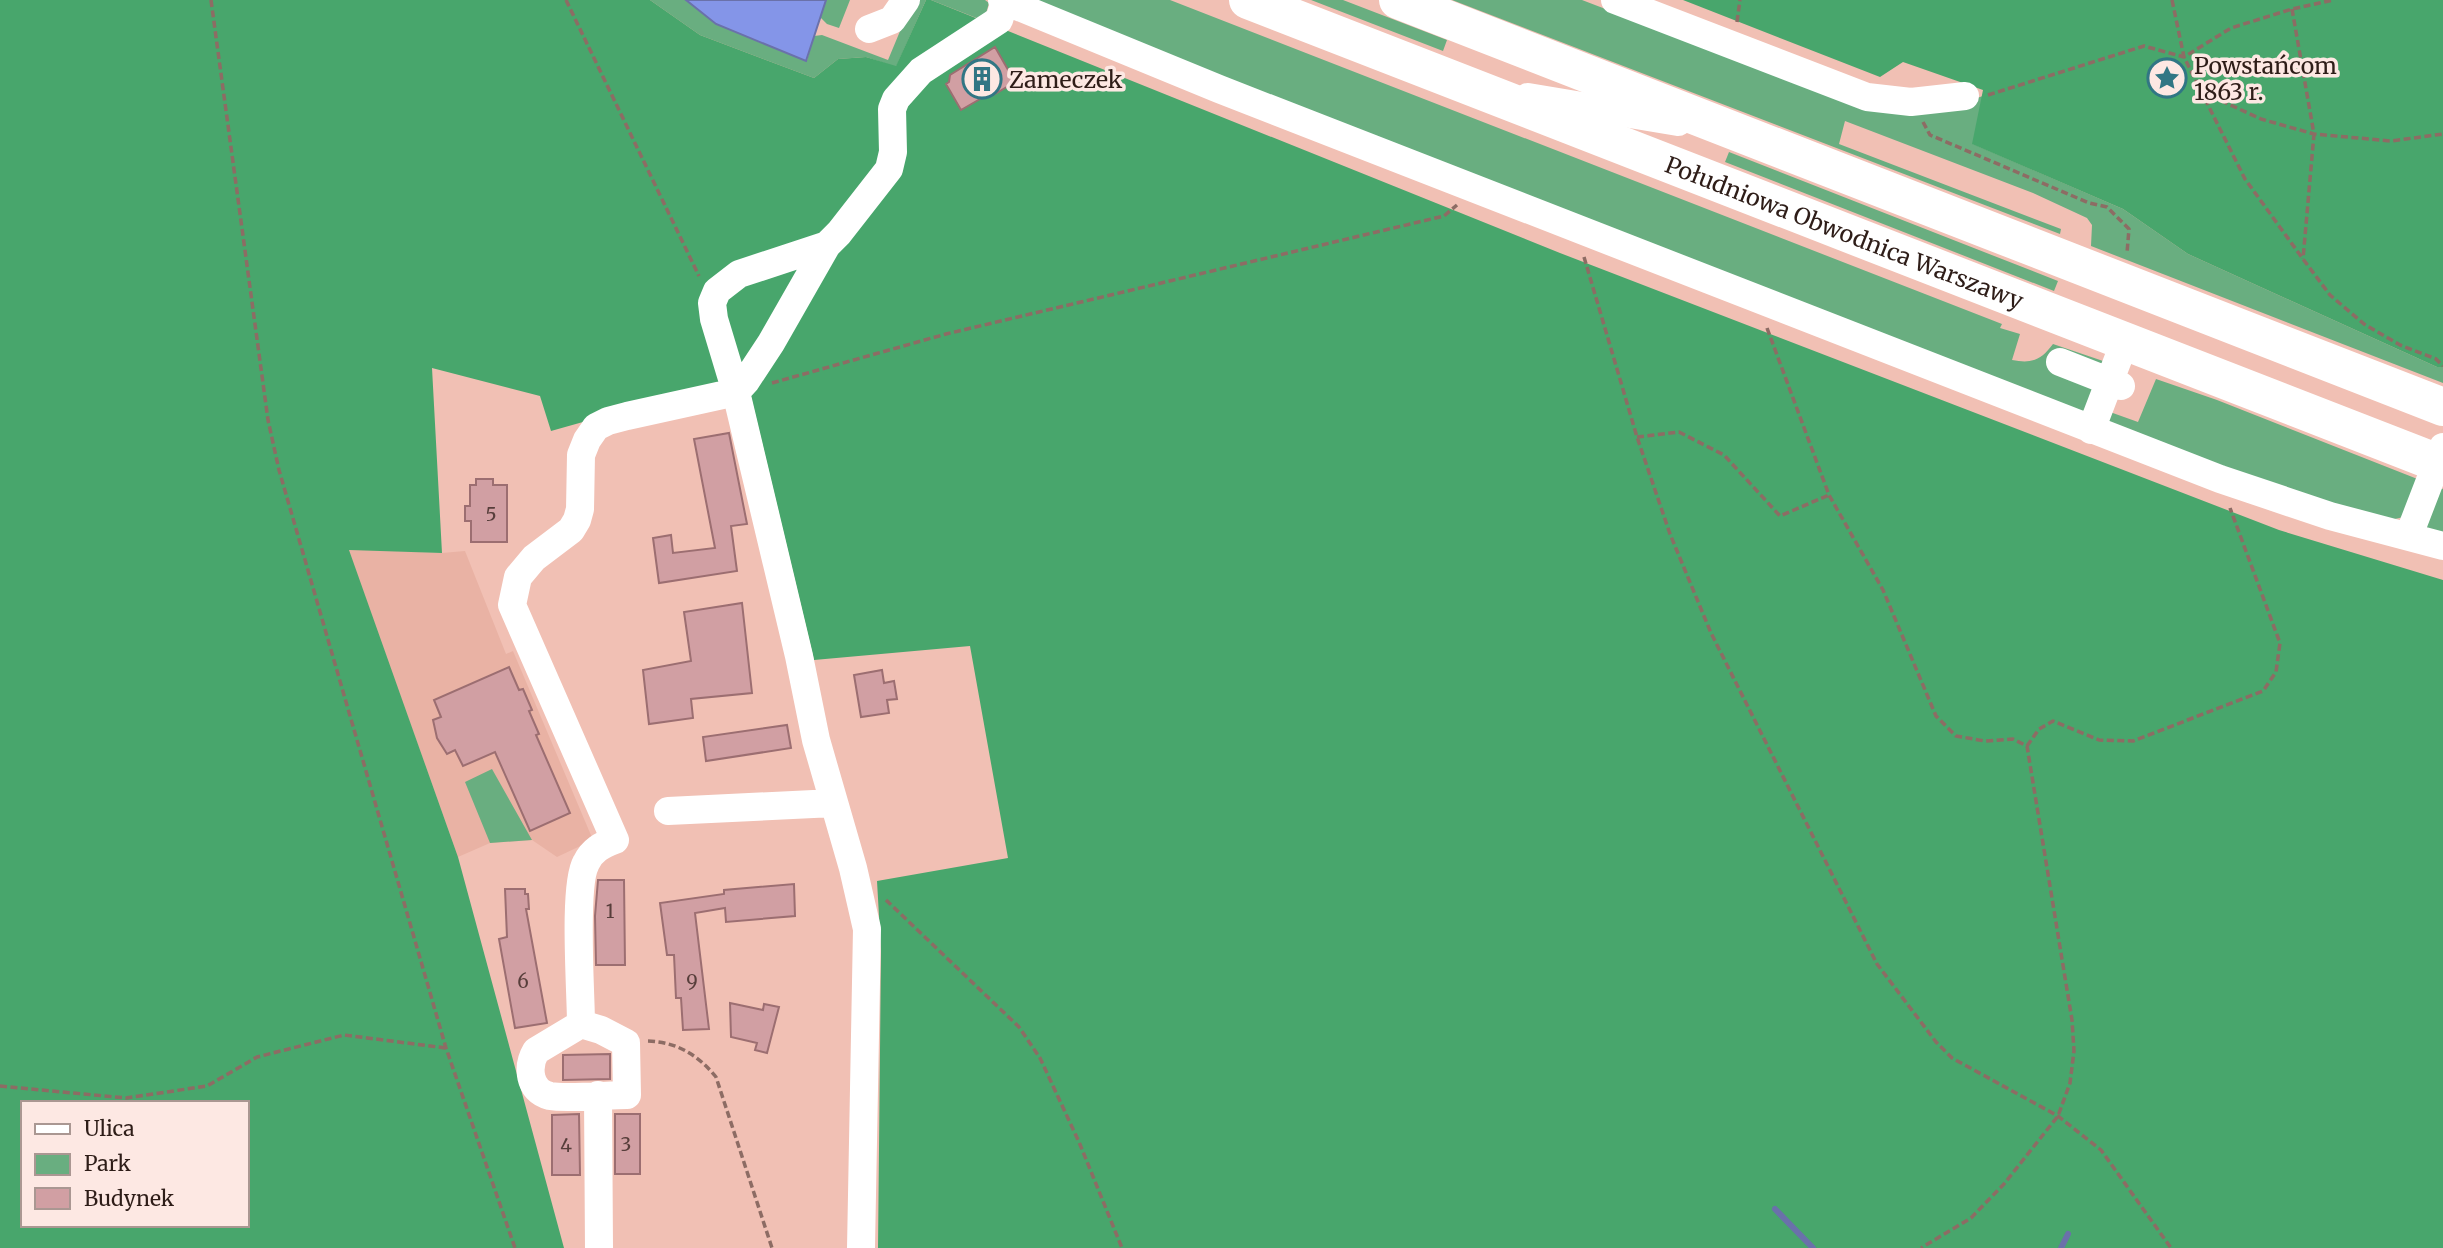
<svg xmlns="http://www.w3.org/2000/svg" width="2443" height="1248" viewBox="0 0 2443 1248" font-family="Merriweather,serif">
<rect width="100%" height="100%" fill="#f1c0b4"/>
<path fill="#e9b2a4" d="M348,549l94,4 23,-2 41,103 7,-3 80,189 -36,17 -25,-17 -42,3 -32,14z"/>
<path fill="#69ae80" d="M650,0h36l30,24 91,36 7,-24 8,-1 66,25 25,-60h13l-30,67 -30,-10 -28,2 -24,19 -114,-43z
M826,0h24l-11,28 -12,-4 -7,-7z
M931,0h54l4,3 -5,18z
M1025,0h145l832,324 -2,4 20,6 -8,26c20,4 29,0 41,-16l53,18 -21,52z
M1311,0h32l104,40 -4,11z
M1452,0h130l253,97 129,5 19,-6 -10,48 150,65 65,45 249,113h6v16l-352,-137 1,-21 -5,-7 -54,-25 -188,-72 -6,23 222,85 -1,5z
M1729,152l329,129 -4,10 -329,-129z
M2156,379l61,21 203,80 -16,37 -14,3 -29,-7 -253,-84 2,-17 28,10z
M2433,485l10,4v47l-17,-9z
M492,769l40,71 -42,3 -25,-61z"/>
<path fill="#48a66c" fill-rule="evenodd" d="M0,0h650l50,35 114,43 24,-19 28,-2 30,9 30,-66h5l629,253 719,277 164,50v668h-1565l3,-297 -4,-70 131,-23 -38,-212 -156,14 -68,-284 -195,55 -11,-35 -108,-28 10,185 -93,-3 109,307 106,391h-564zM23,1103h224v122h-224z
M1683,0h760v367h-6l-249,-113 -65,-45 -151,-65 11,-54 -80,-28 -23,15z"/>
<path fill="#8495e8" stroke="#6a71aa" stroke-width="2" d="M686,0h140l-20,61 -90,-37z"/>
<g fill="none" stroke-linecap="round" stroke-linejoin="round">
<path stroke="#6a71aa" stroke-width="6" d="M1775,1209l38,39
M2061,1248l7,-14"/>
</g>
<path fill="#d19fa3" stroke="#9c6e71" stroke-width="2" d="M995,47l20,35 -20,12 -1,-3 -33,19 -15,-26 3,-2 1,-7z
M729,433l18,91 -16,2 6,45 -78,12 -6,-45 18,-3 2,18 42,-5 -21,-109z
M476,479h17v6h14v57h-36v-21h-6v-15h5v-21h6z
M742,603l10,90 -61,6 2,19 -44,6 -6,-54 48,-9 -7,-49z
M509,667l10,23 4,-1 9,21 -3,1 10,23 -3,1 34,78 -40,18 -35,-79 -32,14 -8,-16 -8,4 -10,-16 -4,-18 8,-3 -7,-17z
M882,670l2,13 10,-2 3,18 -10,1 2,13 -28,4 -7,-42z
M787,725l4,23 -85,13 -3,-24z
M598,880h26l1,85h-29l-1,-49z
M794,884l1,32 -69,6 -1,-14 -30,5 14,116 -26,1 -2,-32h-5l-2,-43h-7l-7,-52 64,-9v-4z
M505,889h20v5h3l1,15h-3l21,114 -32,5 -16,-89 8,-2z
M730,1003l33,7 1,-6 15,3 -12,46 -12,-3 2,-7 -26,-6z
M610,1054v25l-47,1v-25z
M579,1114l1,61h-28v-60z
M615,1114h25v60h-25z"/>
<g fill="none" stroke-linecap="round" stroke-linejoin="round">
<path stroke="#8d6c64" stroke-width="3.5" stroke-dasharray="7 3.5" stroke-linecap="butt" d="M211,0l57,420 11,50 167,578 69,200
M566,0l133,276
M2172,0l12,57 61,122 58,80 27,36 34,29 36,21 36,14 7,7
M2292,9l22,125 -11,125
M1737,22l3,-22
M2202,92l59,27 53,15 77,7 52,-7
M1988,95l156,-49 40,11 47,-29 61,-19 41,-9
M1923,122l7,13 159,68 18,4 22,22 -2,24
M1584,257l53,180 33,97 41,99 166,331 59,78 16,16 106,58 43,34 70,98
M1767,328l62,167 54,95 53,126 20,20 29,5 28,-2 14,7 45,274 2,31 -4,32 -12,33 -54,68 -33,34 -50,30
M772,383l174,-49 498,-118 13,-11
M1637,437l42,-5 45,23 56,61 49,-21
M2027,746l12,-17 14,-8 46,19 34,1 130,-50 13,-19 4,-29 -50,-135
M886,900l133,127 21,31 39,84 43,106
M648,1041c29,1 50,14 68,36l56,171
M0,1086l126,12 81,-12 50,-29 87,-22 102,13"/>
<path stroke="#fff" stroke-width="28" d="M1002,0l217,89 1001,390 110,37 113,30
M1615,0l252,97 44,5 54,-6
M869,29l23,-9 14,-20
M1528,97l150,25
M827,245l-56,98 -25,38 -10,11 63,264 17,84 37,128 14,61 -6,319
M2060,362l61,24
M2091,430l29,-76
M2409,535l34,-88
M668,811l166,-8
M581,1024c0,-32 -8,-138 5,-161 6,-13 16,-18 29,-23l-103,-235 6,-28 16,-19 37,-28 6,-10 3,-11 1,-54 6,-15 9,-13 12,-6 19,-5 109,-24 -22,-73 -2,-16 5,-12 22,-17 88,-29 12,-12 50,-64 4,-17 -1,-43 4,-10 25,-28 78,-51 6,-19
M581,1024l20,6 25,13 1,52c-19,0 -60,4 -77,1 -22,-5 -23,-30 -14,-45z
M598,1095l1,153"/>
<g stroke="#fff" stroke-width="38">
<path id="s1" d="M1248,0l1195,465"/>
<path d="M1398,0l1045,407"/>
</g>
</g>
<defs>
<g id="sight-ring" transform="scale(2.0125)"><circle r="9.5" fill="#fde8e3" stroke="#317684" stroke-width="1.5"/><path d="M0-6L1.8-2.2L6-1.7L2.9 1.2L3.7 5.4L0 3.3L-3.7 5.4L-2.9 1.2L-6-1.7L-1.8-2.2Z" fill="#317684"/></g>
<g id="building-ring" transform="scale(2.0125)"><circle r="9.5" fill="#fde8e3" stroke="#317684" stroke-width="1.5"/><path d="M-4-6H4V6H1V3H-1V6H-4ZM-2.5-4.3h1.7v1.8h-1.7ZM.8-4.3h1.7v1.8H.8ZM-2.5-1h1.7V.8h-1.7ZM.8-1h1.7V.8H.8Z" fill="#317684"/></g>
</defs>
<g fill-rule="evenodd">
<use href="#sight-ring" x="2167" y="78"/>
<use href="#building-ring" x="982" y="79"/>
</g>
<g text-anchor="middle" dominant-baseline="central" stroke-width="7" stroke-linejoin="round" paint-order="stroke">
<g font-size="19" fill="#573e3b">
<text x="491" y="514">5</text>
<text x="610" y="911">1</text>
<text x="523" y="981">6</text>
<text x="692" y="981">9</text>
<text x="626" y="1144">3</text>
<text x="566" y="1145">4</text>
</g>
<g font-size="23" fill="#2e1d18" stroke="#fde8e3" text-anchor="start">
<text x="2194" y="65">Powstańcom<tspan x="2194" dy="26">1863 r.</tspan></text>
<text x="1009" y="79">Zameczek</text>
</g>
<g font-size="23" fill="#2e1d18" stroke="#fde8e3">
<text stroke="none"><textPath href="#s1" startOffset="640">Południowa Obwodnica Warszawy</textPath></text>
</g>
</g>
<rect x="21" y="1101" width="228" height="126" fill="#fde8e3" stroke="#aa9792" stroke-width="2"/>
<rect x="35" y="1124" width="35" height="10" fill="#ffffff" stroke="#aa9792" stroke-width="2"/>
<text x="84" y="1136" font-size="21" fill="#2e1d18">Ulica</text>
<rect x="35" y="1154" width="35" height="21" fill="#69ae80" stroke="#aa9792" stroke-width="2"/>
<text x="84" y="1171" font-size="21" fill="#2e1d18">Park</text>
<rect x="35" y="1188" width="35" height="21" fill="#d19fa3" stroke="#aa9792" stroke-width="2"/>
<text x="84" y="1206" font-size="21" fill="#2e1d18">Budynek</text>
</svg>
